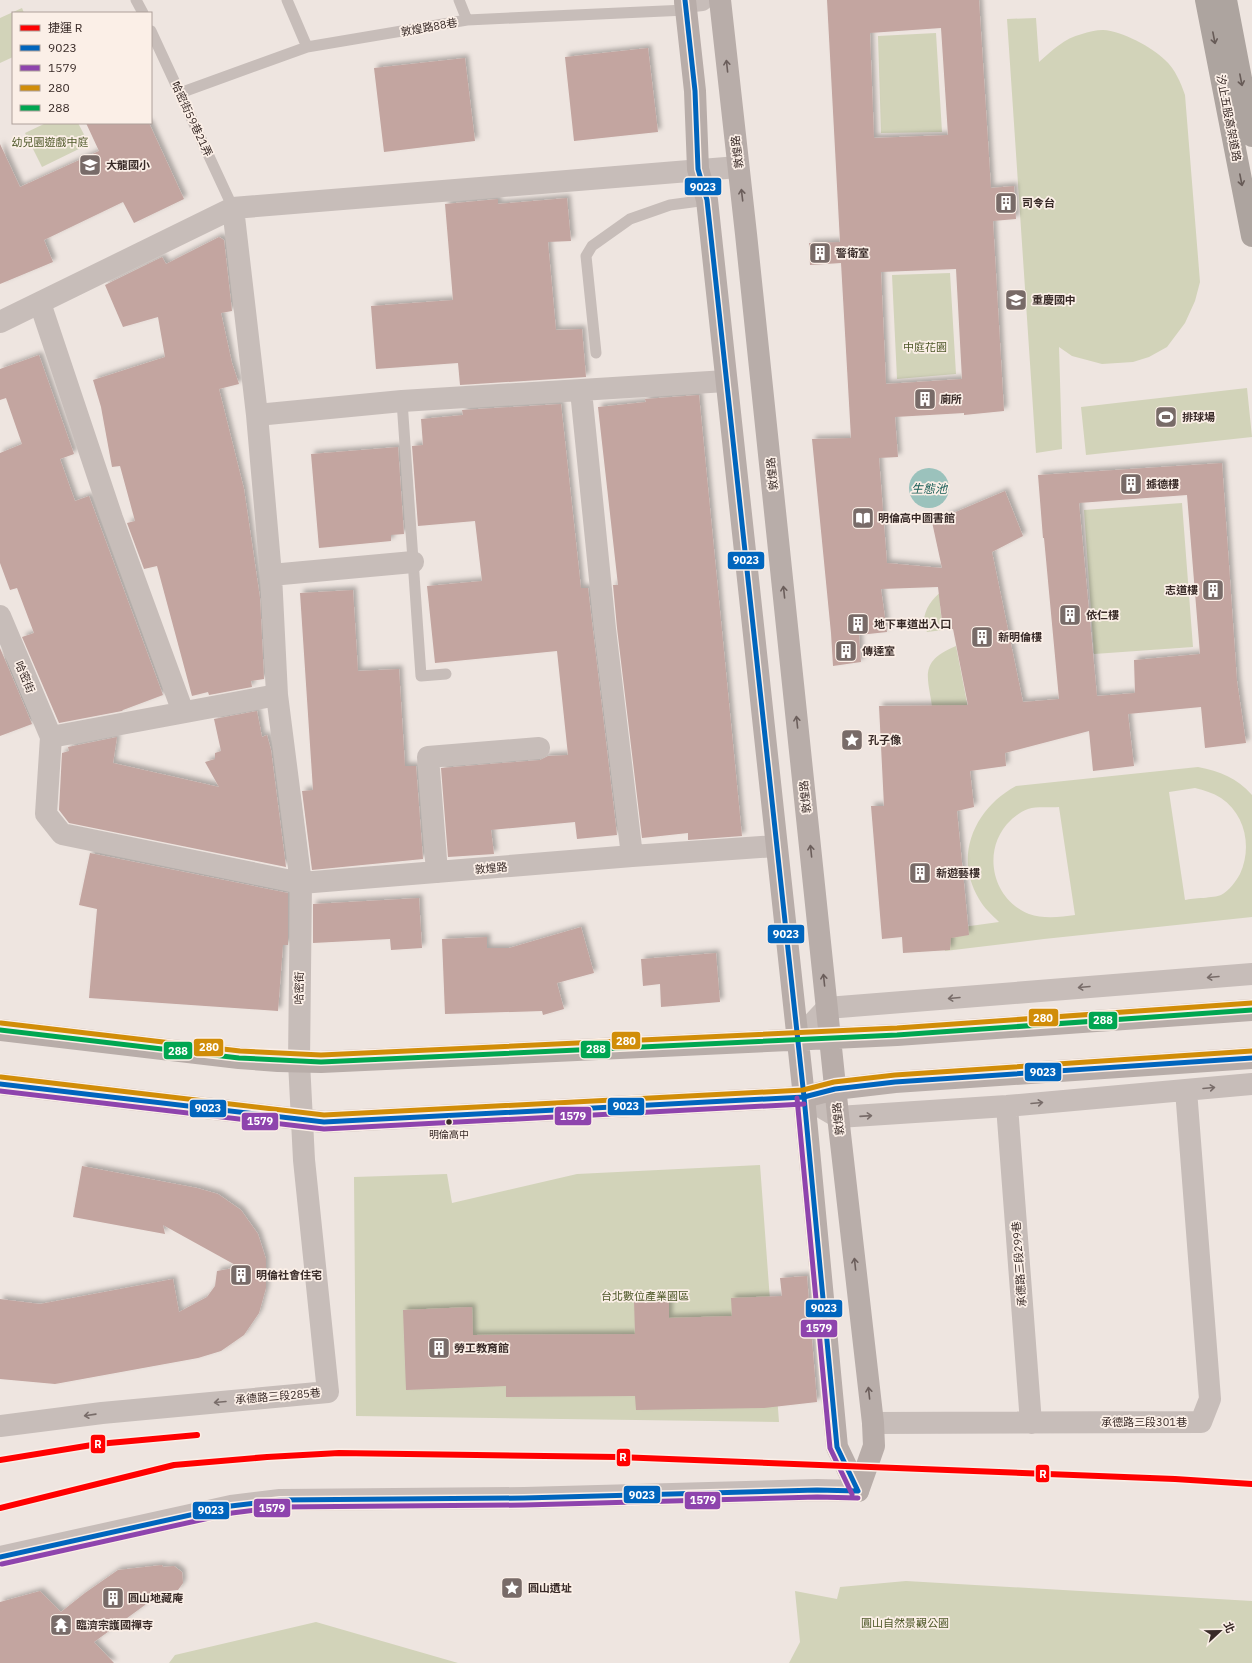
<svg xmlns="http://www.w3.org/2000/svg" width="1252" height="1663" viewBox="0 0 1252 1663" font-family="'IBM Plex Sans','Noto Sans TC',sans-serif">
<defs>
<filter id="shadow"><feDropShadow dx="3.5" dy="-3.5" stdDeviation="2" flood-color="#0004"/></filter>
</defs>
<rect width="100%" height="100%" fill="#eee5e0"/>
<path fill="#d2d3b9" fill-rule="evenodd" d="M22,8l2,5h-11v44l-13,6v-45z
M1036,18l3,44c13,-11 25,-24 43,-28 6,-2 14,-4 21,-4 19,1 49,17 62,30 10,9 16,23 20,35l15,187 -5,19 -10,22 -18,24 -18,10 -16,5 -31,2 -30,-8 -13,-9 3,102 -26,4 -29,-434z
M936,33l6,99 -61,1 -3,-97z
M46,123h32l11,21 -47,23 -17,-34z
M950,273l6,101 -59,5 -5,-104z
M1247,388l5,49 -166,18 -5,-48z
M1182,503l11,144 -99,7 -10,-144z
M942,591l7,14 -9,1 3,24 -16,2c-8,-15 2,-31 15,-41z
M956,646l12,62 -35,7c-3,-36 -18,-52 23,-69z
M1198,767c22,4 39,11 54,28v122l-208,22 -99,12 -4,-21 58,-8c-7,-7 -15,-14 -20,-23 -26,-43 -4,-91 37,-113zM1195,788c9,2 18,5 26,10 25,17 31,50 19,76 -4,7 -11,17 -19,21 -7,3 -28,3 -36,5l-16,-108zM1059,807l16,108c-14,2 -32,4 -46,-1 -38,-15 -48,-66 -18,-94 4,-4 11,-9 17,-11 9,-3 22,-1 31,-2z
M760,1165l19,257 -423,-6 -2,-239 93,-3 5,29 125,-29z
M906,1581l346,20v62h-463l11,-21 -5,-51 42,8 3,-12z
M316,1622l142,41h-289l6,-8z"/>
<path fill="#9bc2bc" d="M909 488a20 20 0 1 1 40 0a20 20 0 1 1-40 0Z"/>
<path fill="#c3a5a0" fill-rule="evenodd" filter="url(#shadow)" d="M827,0h152l12,188 23,-2 2,33 -23,2 11,190 -40,4v-2l-69,4 3,40 -19,1 8,105 55,5 -10,-46 73,-31 18,45 -31,16 31,150 36,-3 -15,-161h-1l-5,-63 184,-12 15,218 9,62 -41,5 -4,-41 -73,7 6,52 -41,5 -4,-40 -84,22 1,13 -36,5 4,36 -17,4 12,124 -18,3 -1,12 -47,3 -1,-16 -20,2 -11,-133h13l-5,-100 89,-1 -15,-76 -10,1 -5,-43 -57,2 6,43 -28,3 2,27 -28,4 -2,-33 -19,-194 39,-1 -10,-175 -31,2 -1,-22 31,-1zM941,28l7,107 -74,3 -4,-105zM956,269l6,110 -76,5 -5,-112zM1187,495l13,159 -66,6 1,33 -38,3 -18,-193z
M648,48l10,84 -84,9 -9,-84z
M465,58l10,83 -91,11 -10,-84z
M86,123h63l35,76 -50,24 -11,-21 -79,38 9,22 -53,22v-140l20,43 79,-36z
M567,198l4,43 -23,1 8,88 26,-1 4,48 -126,8 -2,-22 -82,6 -5,-63 82,-6 -8,-96 53,-5v5z
M219,237l5,3 8,71 -11,2 11,50 7,21 -20,5 25,100 16,109 4,81 -13,2 1,6 -43,8 -1,-3 -16,4 -35,-130 -13,3 -17,-46 8,-2 -15,-55 -8,1 -11,-60 -8,-27 72,-23 -7,-40 -35,10 -18,-42 57,-28 4,7z
M39,355l35,99 -14,5 15,42 14,-5 74,199 -40,15 -1,1 -63,12 -37,-86 12,-4 -17,-45 -7,2 -10,-27v-110l22,-9 -16,-46 -6,2v-31z
M699,395l43,441 -54,4v-7l-46,5 -25,-210 -4,-43h5l-20,-178 48,-5 -1,-3z
M561,404l20,184h7l29,247 -40,4 -2,-17 -84,8 3,24 -46,3 -7,-89 99,-8 8,-4 20,-1 -11,-104 -122,12 -8,-77 55,-5 -7,-60 -57,5 -6,-80 11,-1 -2,-26 42,-4 -1,-5z
M398,447l6,87 -13,1v6l-72,7 -8,-94z
M353,590l5,81 41,-2 6,97h11l7,93 -111,11 -10,-79 11,-1 -13,-197z
M0,648l32,76 -32,12z
M257,711l5,26 5,-2 4,15 15,117 -217,-44 -10,-13 3,-57 7,-2 -1,-4 49,-10 -4,26 106,24 -14,-25 10,-3v-6l6,-2 -7,-32z
M90,853l198,40v52h-5l-5,66 -189,-13 8,-89 -18,-4z
M419,898l3,50 -31,2 -1,-11 -77,4v-39z
M581,927l13,46 -37,10 7,26 -21,6 -1,-4 -97,3 -3,-75 45,-2v11h22z
M716,953l4,49 -59,5 -1,-23 -17,2 -2,-27z
M82,1166l115,22 21,6 23,16 17,24 8,25v29l-7,25 -15,22 -23,16 -23,7 -143,26 -55,-5v-80l40,5 133,-25 6,33 28,-15 8,-11 2,-15 22,-4 -76,-42 2,9 -92,-17z
M807,1276l10,126 -53,6 -128,2 -1,-14 -129,1v-11l-100,4 -3,-80 69,-3 1,28 162,-1 -1,-34 35,-2v20l63,-2 -1,-18 51,-2 -2,-18z
M162,1565l1,2 11,-1 8,6 1,11 -5,7 -29,3 -4,12 -51,37 20,21h-114v-61l40,-11 21,21 24,-19 33,-23z"/>
<g fill="none" stroke-linecap="round" stroke-linejoin="round">
<path stroke="#c7bdb9" stroke-width="11" d="M136,0l7,13
M287,0l20,47
M459,0l8,20
M151,31l82,177
M180,93l127,-46 160,-27 219,-10
M596,353l-10,-97 6,-10 38,-27 40,-14 37,-5
M402,401l19,275 25,-2"/>
<path stroke="#c7bdb9" stroke-width="22" d="M685,2l17,-2
M40,303l72,215 71,194
M0,322l233,-114 505,-41
M581,391l24,238 27,227
M257,415l145,-14 324,-20
M271,575l142,-13
M0,616l51,121 -5,77 16,20 239,49 331,-27 144,-10
M51,737l226,-42
M437,872l-9,-115 111,-9
M798,1039l29,-31 425,-34
M804,1097l34,20 169,-11 245,-22
M1007,1106l24,317
M873,1423l328,-1 9,-23 -24,-309
M0,1426l102,-13 226,-21 -24,-232 -5,-98 2,-179 -24,-188 -6,-120 -14,-160 -24,-207
M0,1557l231,-51 49,-6 244,-2 293,-8 41,1"/>
<path stroke="#b8ada9" stroke-width="22" d="M685,0l10,91 3,78 9,31 97,897 33,350 21,44
M720,0l26,234 94,900 33,289 1,23 -16,45
M0,1030l239,28 39,3 43,1 576,-27 355,-25
M0,1084l324,38 480,-25 31,-8 60,-7 357,-24"/>
<path stroke="#ada49f" stroke-width="22" d="M1206,0l46,236
M1226,0l26,136"/>
<g stroke="#fbefe7" stroke-width="8">
<path id="bus-1" d="M685,0l10,91 3,78 9,31 97,897 33,350 21,44
M0,1084l324,38 480,-25 31,-8 60,-7 357,-24
M0,1557l231,-51 49,-6 244,-2 293,-8 41,1"/>
</g>
<g stroke="#fbefe7" stroke-width="8">
<path id="bus-2" d="M0,1091l324,38 480,-25
M797,1098l33,350 22,46
M2,1564l230,-51 48,-6 244,-2 293,-8 41,1"/>
</g>
<g stroke="#fbefe7" stroke-width="8">
<path id="bus-3" d="M1,1023l239,28 81,4 576,-27 355,-25
M1,1077l323,38 479,-25 31,-8 61,-7 357,-24"/>
</g>
<g stroke="#fbefe7" stroke-width="8">
<path id="bus-4" d="M0,1030l239,28 82,4 576,-27 355,-25"/>
</g>
<use href="#bus-1" stroke="#0065bd" stroke-width="5"/>
<use href="#bus-2" stroke="#8e44ad" stroke-width="5"/>
<use href="#bus-3" stroke="#d18d08" stroke-width="5"/>
<use href="#bus-4" stroke="#00a651" stroke-width="5"/>
<g stroke="#fbefe7" stroke-width="9">
<path id="metro-1" d="M0,1460l98,-16 99,-9
M0,1508l174,-43 93,-8 72,-4 279,4 557,22 77,5"/>
</g>
<use href="#metro-1" stroke="#f00" stroke-width="6"/>
</g>
<defs><path id="oneway-shaft" d="M-6 0H5M1.5-3L5.5 0L1.5 3" fill="none" stroke-width="1.6" stroke-linecap="round" stroke-linejoin="round"/></defs>
<g stroke="#675b57">
<use href="#oneway-shaft" transform="translate(1214 38) rotate(79)"/>
<use href="#oneway-shaft" transform="translate(1241 80) rotate(79)"/>
<use href="#oneway-shaft" transform="translate(1241 180) rotate(79)"/>
</g>
<g stroke="#6b5e5b">
<use href="#oneway-shaft" transform="translate(727 66) rotate(-96)"/>
<use href="#oneway-shaft" transform="translate(742 195) rotate(-97)"/>
<use href="#oneway-shaft" transform="translate(784 592) rotate(-96)"/>
<use href="#oneway-shaft" transform="translate(797 722) rotate(-96)"/>
<use href="#oneway-shaft" transform="translate(811 851) rotate(-96)"/>
<use href="#oneway-shaft" transform="translate(824 980) rotate(-96)"/>
<use href="#oneway-shaft" transform="translate(855 1264) rotate(-96)"/>
<use href="#oneway-shaft" transform="translate(869 1393) rotate(-96)"/>
</g>
<g stroke="#786c69">
<use href="#oneway-shaft" transform="translate(1213 977) rotate(175)"/>
<use href="#oneway-shaft" transform="translate(1084 987) rotate(175)"/>
<use href="#oneway-shaft" transform="translate(954 998) rotate(175)"/>
<use href="#oneway-shaft" transform="translate(1209 1088) rotate(-5)"/>
<use href="#oneway-shaft" transform="translate(1037 1103) rotate(-5)"/>
<use href="#oneway-shaft" transform="translate(866 1116) rotate(-4)"/>
<use href="#oneway-shaft" transform="translate(220 1402) rotate(175)"/>
<use href="#oneway-shaft" transform="translate(90 1415) rotate(172)"/>
</g>
<defs>
<g id="school-square" transform="scale(1.15)"><rect x="-9" y="-9" width="18" height="18" rx="4" fill="#786b68" stroke="#fbefe7"/><path d="M0-5L7-2L0 1L-7-2ZM-4 1L0 2.5L4 1V4Q0 6-4 4Z" fill="#fff"/></g>
<g id="building-square" transform="scale(1.15)"><rect x="-9" y="-9" width="18" height="18" rx="4" fill="#786b68" stroke="#fbefe7"/><path d="M-4-6H4V6H1V3H-1V6H-4ZM-2.5-4.3h1.7v1.8h-1.7ZM.8-4.3h1.7v1.8H.8ZM-2.5-1h1.7V.8h-1.7ZM.8-1h1.7V.8H.8Z" fill="#fff"/></g>
<g id="stadium-square" transform="scale(1.15)"><rect x="-9" y="-9" width="18" height="18" rx="4" fill="#786b68" stroke="#fbefe7"/><path d="M0-5a6.5 5 0 1 0 0 10a6.5 5 0 1 0 0-10ZM-3.5-1.8h7v3.6h-7Z" fill="#fff"/></g>
<g id="library-square" transform="scale(1.15)"><rect x="-9" y="-9" width="18" height="18" rx="4" fill="#786b68" stroke="#fbefe7"/><path d="M-6-4Q-3-5.5-.7-3.5V5Q-3 3-6 4ZM6-4Q3-5.5 .7-3.5V5Q3 3 6 4Z" fill="#fff"/></g>
<g id="sight-square" transform="scale(1.15)"><rect x="-9" y="-9" width="18" height="18" rx="4" fill="#786b68" stroke="#fbefe7"/><path d="M0-6L1.8-2.2L6-1.7L2.9 1.2L3.7 5.4L0 3.3L-3.7 5.4L-2.9 1.2L-6-1.7L-1.8-2.2Z" fill="#fff"/></g>
<g id="temple-square" transform="scale(1.15)"><rect x="-9" y="-9" width="18" height="18" rx="4" fill="#786b68" stroke="#fbefe7"/><path d="M0-6L5-2H3V0L6.5 2.5H4V6H1.5V3h-3V6H-4V2.5H-6.5L-3 0V-2H-5Z" fill="#fff"/></g>
</defs>
<g fill-rule="evenodd">
<use href="#school-square" x="90" y="165"/>
<use href="#building-square" x="1006" y="203"/>
<use href="#building-square" x="820" y="253"/>
<use href="#school-square" x="1016" y="300"/>
<use href="#building-square" x="925" y="399"/>
<use href="#stadium-square" x="1166" y="417"/>
<use href="#building-square" x="1131" y="484"/>
<use href="#library-square" x="863" y="518"/>
<use href="#building-square" x="1213" y="590"/>
<use href="#building-square" x="1070" y="615"/>
<use href="#building-square" x="858" y="624"/>
<use href="#building-square" x="982" y="637"/>
<use href="#building-square" x="846" y="651"/>
<use href="#sight-square" x="852" y="740"/>
<use href="#building-square" x="920" y="873"/>
<use href="#building-square" x="241" y="1275"/>
<use href="#building-square" x="439" y="1348"/>
<use href="#sight-square" x="512" y="1588"/>
<use href="#building-square" x="113" y="1598"/>
<use href="#temple-square" x="61" y="1625"/>
</g>
<circle fill="#382a27" stroke="#fbefe7" stroke-width="1.5" cx="449" cy="1122" r="3.5"/>
<g text-anchor="middle" dominant-baseline="central" stroke-width="3.5" stroke-linejoin="round" paint-order="stroke">
<g font-size="10" fill="#382a27" stroke="#fbefe7">
<text x="449" y="1134">明倫高中</text>
</g>
<g font-size="11" fill="#382a27" stroke="#fbefe7">
<text transform="translate(429 27) rotate(-10)">敦煌路88巷</text>
<text transform="translate(1229 118) rotate(79)">汐止五股高架道路</text>
<text transform="translate(192 119) rotate(65)">哈密街59巷21弄</text>
<text transform="translate(737 152) rotate(-97)">敦煌路</text>
<text transform="translate(772 474) rotate(-96)">敦煌路</text>
<text transform="translate(25 677) rotate(67)">哈密街</text>
<text transform="translate(805 797) rotate(-96)">敦煌路</text>
<text transform="translate(491 868) rotate(-5)">敦煌路</text>
<text transform="translate(299 988) rotate(-89)">哈密街</text>
<text transform="translate(838 1119) rotate(-96)">敦煌路</text>
<text transform="translate(1019 1264) rotate(-94)">承德路三段299巷</text>
<text transform="translate(278 1396) rotate(-5)">承德路三段285巷</text>
<text x="1144" y="1422">承德路三段301巷</text>
</g>
<g font-size="11" fill="#4e5829" stroke="#fbefe7">
<text x="50" y="142">幼兒園遊戲中庭</text>
<text x="925" y="347">中庭花園</text>
<text x="645" y="1296">台北數位產業園區</text>
<text x="905" y="1623">圓山自然景觀公園</text>
</g>
<g font-size="11" font-weight="bold" fill="#382a27" stroke="#fbefe7" text-anchor="start">
<text x="106" y="165">大龍國小</text>
<text x="1022" y="203">司令台</text>
<text x="836" y="253">警衛室</text>
<text x="1032" y="300">重慶國中</text>
<text x="940" y="399">廁所</text>
<text x="1182" y="417">排球場</text>
<text x="1146" y="484">據德樓</text>
<text x="878" y="518">明倫高中圖書館</text>
<text x="1198" y="590" text-anchor="end">志道樓</text>
<text x="1086" y="615">依仁樓</text>
<text x="874" y="624">地下車道出入口</text>
<text x="998" y="637">新明倫樓</text>
<text x="862" y="651">傳達室</text>
<text x="868" y="740">孔子像</text>
<text x="936" y="873">新遊藝樓</text>
<text x="256" y="1275">明倫社會住宅</text>
<text x="454" y="1348">勞工教育館</text>
<text x="528" y="1588">圓山遺址</text>
<text x="128" y="1598">圓山地藏庵</text>
<text x="76" y="1625">臨濟宗護國禪寺</text>
</g>
<g font-size="12" font-style="italic" fill="#195d56" stroke="#fbefe7">
<text x="929" y="488">生態池</text>
</g>
</g>
<g stroke="#fbefe7" stroke-width="1.5">
<rect x="684" y="177" width="38" height="19" rx="4" fill="#0065bd"/>
<rect x="727" y="551" width="38" height="19" rx="4" fill="#0065bd"/>
<rect x="767" y="924" width="38" height="20" rx="4" fill="#0065bd"/>
<rect x="1028" y="1008" width="31" height="19" rx="4" fill="#d18d08"/>
<rect x="1088" y="1011" width="30" height="19" rx="4" fill="#00a651"/>
<rect x="611" y="1031" width="30" height="19" rx="4" fill="#d18d08"/>
<rect x="193" y="1038" width="31" height="19" rx="4" fill="#d18d08"/>
<rect x="580" y="1040" width="31" height="19" rx="4" fill="#00a651"/>
<rect x="163" y="1041" width="30" height="19" rx="4" fill="#00a651"/>
<rect x="1024" y="1062" width="38" height="20" rx="4" fill="#0065bd"/>
<rect x="607" y="1097" width="38" height="19" rx="4" fill="#0065bd"/>
<rect x="189" y="1099" width="38" height="19" rx="4" fill="#0065bd"/>
<rect x="554" y="1106" width="38" height="20" rx="4" fill="#8e44ad"/>
<rect x="241" y="1112" width="38" height="19" rx="4" fill="#8e44ad"/>
<rect x="805" y="1299" width="38" height="19" rx="4" fill="#0065bd"/>
<rect x="800" y="1319" width="38" height="19" rx="4" fill="#8e44ad"/>
<rect x="90" y="1434" width="16" height="20" rx="4" fill="#f00"/>
<rect x="616" y="1448" width="15" height="19" rx="4" fill="#f00"/>
<rect x="1035" y="1464" width="15" height="19" rx="4" fill="#f00"/>
<rect x="623" y="1485" width="38" height="19" rx="4" fill="#0065bd"/>
<rect x="684" y="1491" width="37" height="19" rx="4" fill="#8e44ad"/>
<rect x="253" y="1498" width="38" height="20" rx="4" fill="#8e44ad"/>
<rect x="192" y="1501" width="38" height="19" rx="4" fill="#0065bd"/>
</g>
<g font-size="11" text-anchor="middle" font-weight="bold" fill="#fff">
<text x="703" y="191">9023</text>
<text x="746" y="564">9023</text>
<text x="786" y="938">9023</text>
<text x="1043" y="1022">280</text>
<text x="1103" y="1024">288</text>
<text x="626" y="1045">280</text>
<text x="209" y="1051">280</text>
<text x="596" y="1053">288</text>
<text x="178" y="1055">288</text>
<text x="1043" y="1076">9023</text>
<text x="626" y="1110">9023</text>
<text x="208" y="1112">9023</text>
<text x="573" y="1120">1579</text>
<text x="260" y="1125">1579</text>
<text x="824" y="1312">9023</text>
<text x="819" y="1332">1579</text>
<text x="98" y="1448">R</text>
<text x="623" y="1461">R</text>
<text x="1043" y="1478">R</text>
<text x="642" y="1499">9023</text>
<text x="703" y="1504">1579</text>
<text x="272" y="1512">1579</text>
<text x="211" y="1514">9023</text>
</g>
<rect x="12" y="12" width="140" height="112" fill="#fbefe7" stroke="#ada09a"/>
<rect x="20" y="25" width="20" height="6" fill="#ff0000" stroke="#ada09a"/>
<text x="48" y="32" font-size="12" fill="#382a27">捷運 R</text>
<rect x="20" y="45" width="20" height="6" fill="#0065bd" stroke="#ada09a"/>
<text x="48" y="52" font-size="12" fill="#382a27">9023</text>
<rect x="20" y="65" width="20" height="6" fill="#8e44ad" stroke="#ada09a"/>
<text x="48" y="72" font-size="12" fill="#382a27">1579</text>
<rect x="20" y="85" width="20" height="6" fill="#d18d08" stroke="#ada09a"/>
<text x="48" y="92" font-size="12" fill="#382a27">280</text>
<rect x="20" y="105" width="20" height="6" fill="#00a651" stroke="#ada09a"/>
<text x="48" y="112" font-size="12" fill="#382a27">288</text>
<g transform="translate(1220 1631) rotate(68)" stroke="#fbefe7" stroke-width="3" paint-order="stroke">
<path d="M0-3L7 15L0 10L-7 15Z" fill="#382a27"/>
<text y="-6" font-size="11" font-weight="bold" text-anchor="middle" fill="#382a27">北</text>
</g>
</svg>
